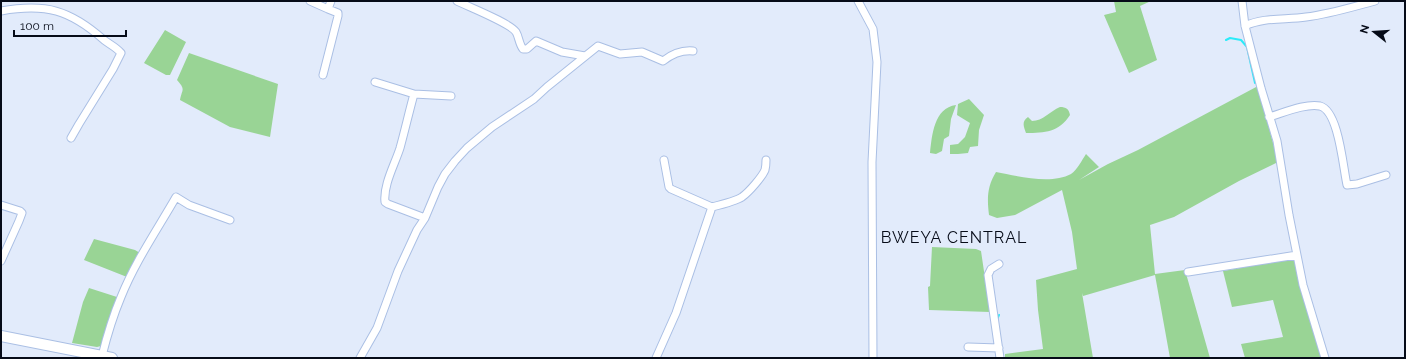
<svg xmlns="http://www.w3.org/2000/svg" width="1406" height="359" viewBox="0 0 1406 359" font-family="Raleway,sans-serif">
<rect width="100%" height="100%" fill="#e2ebfb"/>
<path fill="#99d495" d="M1114,1h37l-11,5 17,54 -28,13 -25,-58 12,-3z
M165,30l21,12 -16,33h-4l-22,-12z
M189,53l89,31 -8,53 -40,-10 -50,-27c2,-11 6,-10 -3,-20z
M1258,86l20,76 -39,19 -65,36 -24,8 5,49 30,-4 25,88h-40l-15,-83 -72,21 -1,-3 11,65h-88v-4l38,-5 -5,-39 -2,-30 41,-11 -5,-37 -10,-42 -47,25 -18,3 -8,-3c-2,-17 -2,-28 7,-43 21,4 55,13 75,2 6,-4 11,-14 15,-20l13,13 -20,13 29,-16 30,-14z
M969,99l15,16 -5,15 -1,16 -8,1 -2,6 -10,1h-8v-9l8,-1 7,-7 5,-14 -13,-8 1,-11z
M956,105l-5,14 -2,17 -5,3 -2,12 -6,3 -6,-1c2,-18 4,-45 26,-48z
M1060,107c6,0 9,2 10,8 -11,17 -25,18 -44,18 -2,-6 -5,-11 2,-16l4,4c11,0 18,-10 28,-14z
M94,239l41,11 5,3 -13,24 -43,-17z
M932,247l44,2 5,2 9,61 -61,-2 -1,-23 2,-1z
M1290,259l5,2 27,97h-77l-4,-14 42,-7 -10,-37 -41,7 -9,-36z
M89,288l28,9 -14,46 -2,3 -4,1 -25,-4 11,-41z"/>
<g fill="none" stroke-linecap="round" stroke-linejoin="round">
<path stroke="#2bebf9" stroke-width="2" d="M1226,40l4,-2 11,2 6,7 8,36
M997,320l2,-5"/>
<g stroke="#aabfe4" stroke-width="9">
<path id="street" d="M310,1l18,8 3,-8
M457,1c12,6 53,22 59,31 3,5 3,12 7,17h4l9,-8 26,11 23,4
M858,1l15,28 4,33 -5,100 1,196
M1242,1l3,25 16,62 16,53 12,74 14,70 22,73
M1,11c45,-8 69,-1 103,29 5,4 12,7 17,13l-8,16 -34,55 -8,14
M1245,26c19,-9 41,-6 61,-9 24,-3 46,-10 69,-16
M323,75l15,-59v-3l-10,-4
M375,82l39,12 37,2
M414,94c-5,18 -9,36 -14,54 -5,16 -17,37 -15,54l3,2 37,14
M1269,117c14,-4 37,-14 51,-11 19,5 23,62 27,79l10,-1 29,-9
M1,205l19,6 2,2 -3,8 -18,40
M712,207c8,-2 24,-6 30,-10 7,-5 20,-20 23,-27 1,-4 1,-7 1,-10
M999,264l-8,5 -3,6 12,83
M1188,272l109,-17
M968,347l31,1
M102,356c5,-20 11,-40 19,-59 14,-35 36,-67 55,-100l13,8 41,15
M360,358l17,-30 21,-57 19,-41 8,-12 13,-31 7,-13 10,-13 12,-13 25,-21 42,-28 13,-12 51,-41 22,8 22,-2 21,9c9,-7 19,-11 30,-10
M656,358l20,-45 36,-106 -41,-18 -2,-2 -5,-27"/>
</g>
<g stroke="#aabfe4" stroke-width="12">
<path id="secondary" d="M1,336l111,22"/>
</g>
<use href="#street" stroke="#fff" stroke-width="7"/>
<use href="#secondary" stroke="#fff" stroke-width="10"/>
</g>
<g text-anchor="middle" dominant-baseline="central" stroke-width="3.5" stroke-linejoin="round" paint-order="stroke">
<g font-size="16" letter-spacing="1" fill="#060b18" stroke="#e2ebfb">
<text x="954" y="237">BWEYA CENTRAL</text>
</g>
</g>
<rect width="1406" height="359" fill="none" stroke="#060b18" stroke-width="4"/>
<g transform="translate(1374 32) rotate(287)" stroke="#e2ebfb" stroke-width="3" paint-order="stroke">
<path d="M0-3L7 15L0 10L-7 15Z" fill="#060b18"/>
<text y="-6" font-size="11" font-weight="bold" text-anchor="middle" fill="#060b18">N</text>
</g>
<path d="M14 30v6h112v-6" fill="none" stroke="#060b18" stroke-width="2"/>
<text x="20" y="30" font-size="12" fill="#060b18" stroke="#e2ebfb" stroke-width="3" paint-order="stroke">100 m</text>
</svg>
